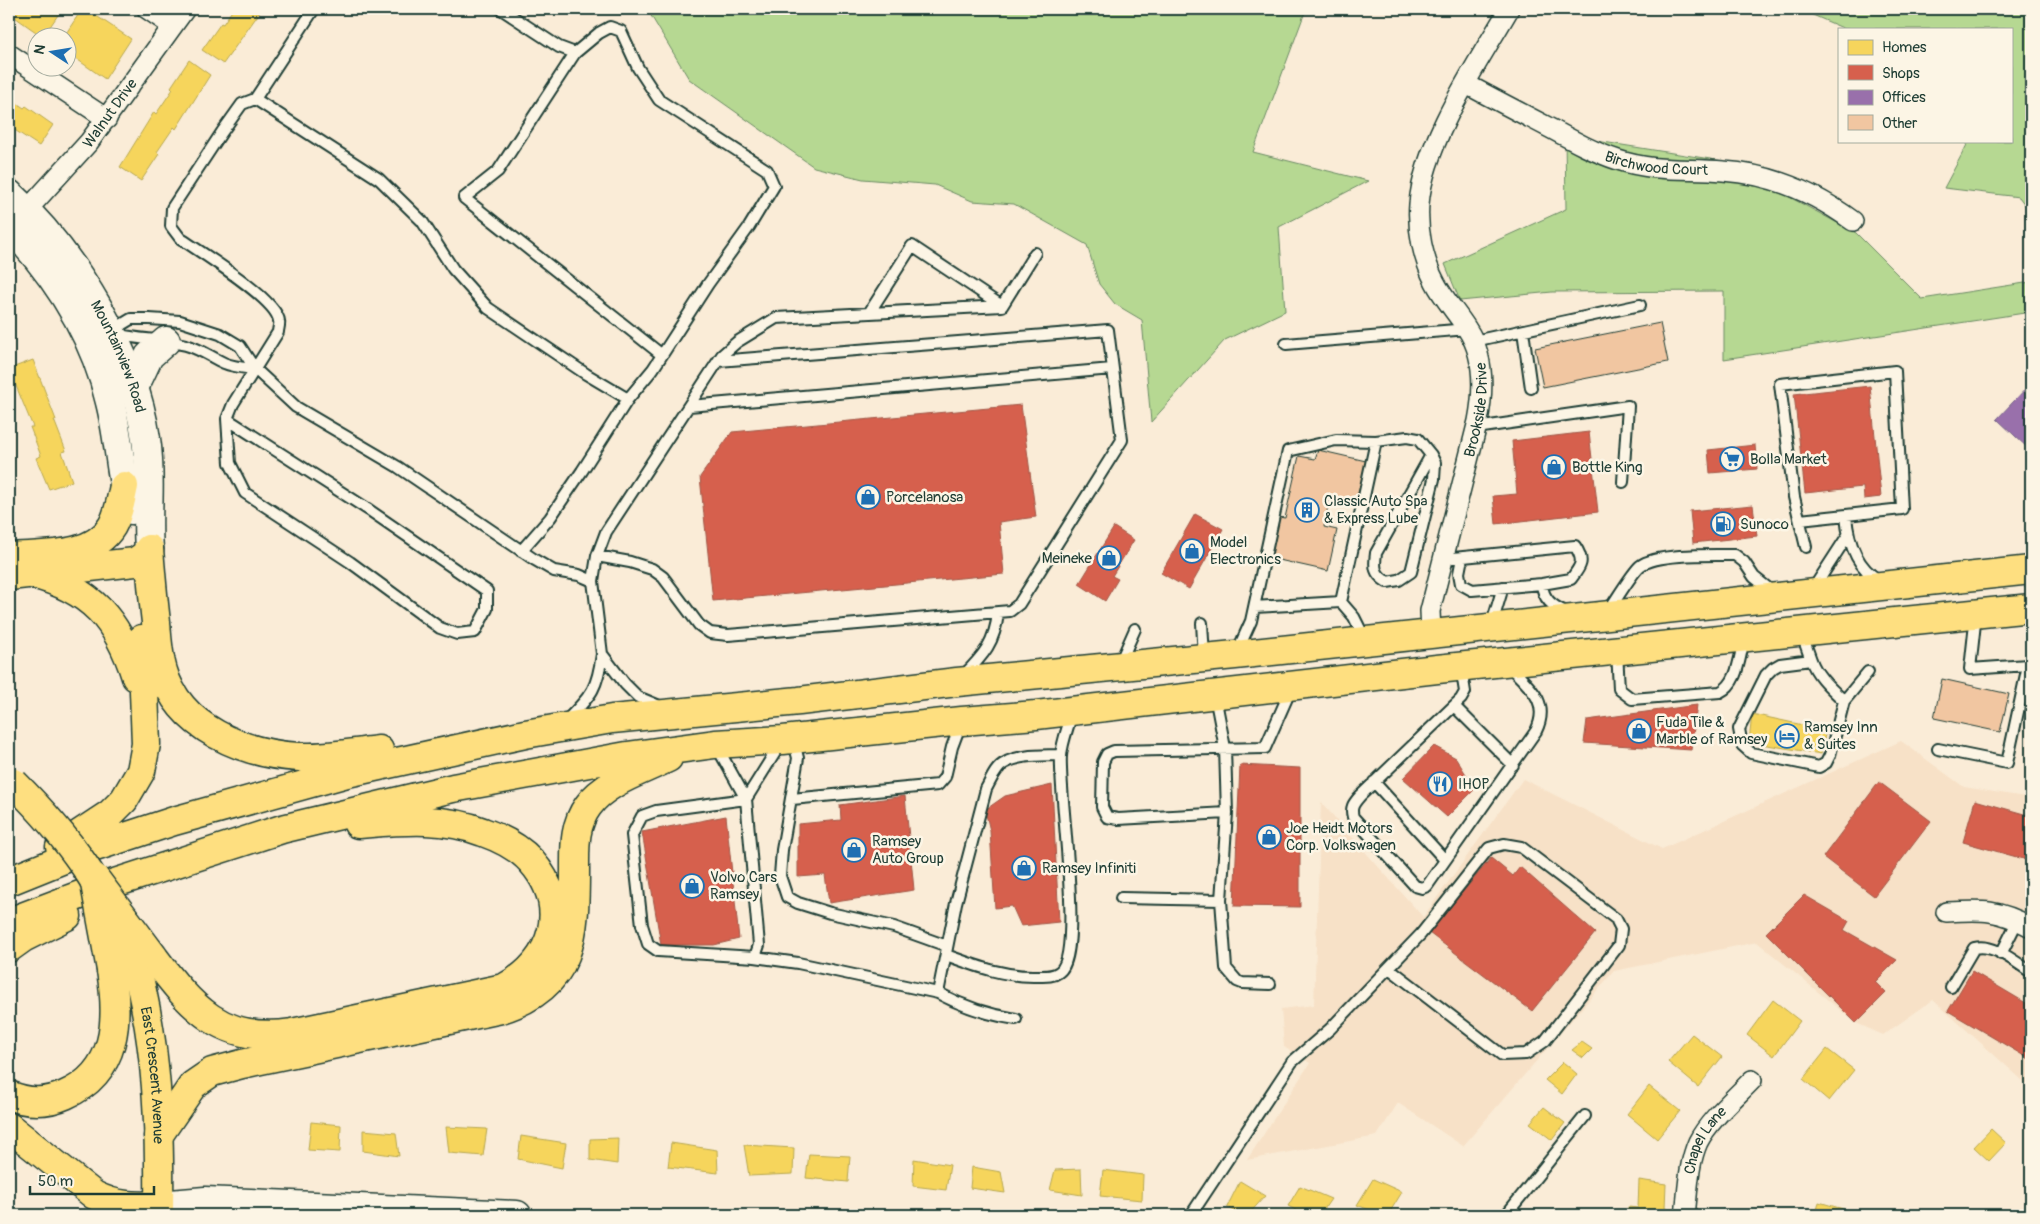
<svg xmlns="http://www.w3.org/2000/svg" width="2040" height="1224" viewBox="0 0 2040 1224" font-family="Pangolin,sans-serif">
<rect width="100%" height="100%" fill="#faecd7"/>
<filter id="ink" filterUnits="userSpaceOnUse"><feTurbulence type="fractalNoise" baseFrequency=".02" numOctaves="2"/><feDisplacementMap in="SourceGraphic" scale="10" xChannelSelector="R" yChannelSelector="G"/><feConvolveMatrix kernelMatrix="1 2 1 2 8 2 1 2 1" color-interpolation-filters="sRGB"/></filter>
<g filter="url(#ink)">
<path fill="#f7e1c7" d="M1901,741l63,46 67,11v290l-98,-88 -50,35 -27,-12 -99,-81 -143,29 -151,175 -65,-43 -21,33 -130,24 63,-97 -26,-16 -3,-38 33,-4 7,-203 102,115 100,-138 139,70z"/>
<path fill="#b6d892" stroke="#6a8a63" d="M647,9h663l-5,3 -52,140 115,29 -89,46 6,84 -60,29 -74,82 -9,-102 -27,-16 -16,-20 -12,-39 -73,-41 -42,-3 -37,-16 -72,-6 -49,-12 -125,-88z
M1639,9h74l-68,5z
M1799,9h232v204l-12,-16 -75,-9 25,-47h42v-112h-166z
M1565,136l158,25 133,72 66,66 109,-17v30l-307,47v-68l-172,1 -92,9 -15,-37 121,-55z"/>
<path fill="#f6d55c" stroke="#b6a750" d="M9,9h53l-19,28 -34,-24z
M82,9h4l45,30 -26,40 -37,-26v-15h-5z
M233,9h27l-1,2 1,1 -37,52 -21,-14 19,-27 2,1z
M189,60l21,15 -34,54 -2,-2 -17,25 2,2 -18,27 -21,-14 34,-55 2,2 17,-25 -2,-2z
M9,98l15,10 2,-2 27,19 -14,21 -26,-17 -1,2 -3,-3z
M33,360l23,60h-2l12,31 -4,1 10,29 -23,8 -13,-31 5,-2 -11,-29h3l-24,-58z
M1752,714l74,16 -5,24 -72,-12z
M1773,1000l27,21 -26,35 -27,-21z
M1692,1034l30,23 -24,30 -30,-25z
M1582,1042l10,7 -9,9 -11,-8z
M1827,1049l27,21 -25,31 -26,-22z
M1563,1062l14,12 -15,20 -17,-14z
M1649,1086l31,25 -23,28 -30,-25z
M1544,1107l21,16 -13,17 -22,-17z
M311,1122l30,3 -1,27 -32,-2z
M446,1127l41,2 -4,27 -34,-3z
M1991,1129l15,14 -17,18 -15,-14z
M363,1130l33,3 3,23 -36,-5z
M521,1136l45,7 -4,25 -44,-9z
M618,1138l-1,26 -27,-4v-21z
M671,1143l46,7 1,23 -50,-6z
M744,1145l50,3 -1,26 -44,2z
M809,1154l41,2 -2,26 -42,-4z
M914,1159l36,6 -4,25 -33,-4z
M972,1167l29,5 4,21 -35,-5z
M1081,1169l1,26 -32,-5 5,-20z
M1103,1170l40,5 -1,25 -42,-4z
M1373,1179l29,13 -14,23h-5l-26,-10z
M1639,1180l27,4 -1,24 6,3v4h-43v-8l10,1z
M1240,1181l25,15 -17,19h-8l-13,-8z
M1300,1186l31,13 -11,16h-15l-17,-9z
M1819,1202l24,7 -2,6h-25z"/>
<path fill="#d6604d" stroke="#9f5646" d="M1870,386l11,111 -17,2 -1,-12 -58,6 -11,-99z
M1021,405l15,112 -37,5 5,52 -291,27 -13,-124 32,-45z
M1589,432l9,80 -102,12 -3,-28 24,-2 -5,-53z
M1755,445l2,24 -47,4 -2,-23z
M1753,505l4,31 -64,7 -3,-32z
M1195,514l28,15 -34,60 -28,-16z
M1114,527l20,13 -22,36 6,3 -13,22 -26,-17z
M1697,705l-6,45 -107,-7 3,-23z
M1434,746l22,12 19,31 -28,28 -44,-39z
M2031,752v24l-4,-1z
M1240,765l60,3v139l-66,-1z
M1879,782l52,39 -57,75 -51,-39z
M1052,785l7,137 -38,4 -9,-20 -17,2 -5,-77 -5,-21 20,-14z
M905,796l9,94 -85,13 -4,-28 -27,2v-53l43,-4 -1,-15z
M1975,800l56,16v45l-68,-19z
M726,816l13,123 -25,6h-53l-19,-113z
M1491,858l22,18 7,-9 75,66 -63,78 -103,-78z
M1804,895l45,26 -5,9 53,30 -22,22 11,11 -30,30 -90,-90z
M1972,971l59,35v54l-83,-49z"/>
<path fill="#9970ab" stroke="#746187" d="M2031,383v68l-34,-32z"/>
<path fill="#f1c6a1" stroke="#1f3d34" d="M1660,323l8,39 -125,25 -8,-39z
M1318,450l48,11 -9,43 -27,-6 -6,29 13,3 -9,41 -58,-13 9,-41 6,1 14,-62 16,3z
M1942,679l67,15 -9,38 -66,-14z"/>
<g fill="none" stroke-linecap="round" stroke-linejoin="round">
<g stroke="#1f3d34" stroke-width="14">
<path id="lane" d="M575,53l-77,118 -34,27 198,157
M255,99l124,80 43,42 31,48 35,39 98,66 42,25 25,-30 55,-85 41,-57 25,-41 -7,-16 -108,-70 -21,-32 -17,-37 -11,-4 -11,6 -24,20 -16,-6 -58,-38
M869,313l43,-67 90,60
M111,331l20,-12h18l31,2 40,13 20,12 15,23 41,38 102,60 137,93 19,11 25,4 14,6
M1523,331l8,57
M116,334c23,6 46,5 70,11 14,4 25,12 38,18 9,4 22,5 31,6
M1474,341l166,-36
M1286,344l182,-15
M689,406l423,-37
M227,419l142,91 118,81v18l-12,23 -18,2 -17,-6 -90,-66 -105,-69 -15,-30 -3,-44 6,-15 45,-72c0,-3 2,-8 1,-11 -2,-22 -79,-69 -99,-83l-9,-12 1,-18 50,-76 20,-28 13,-5 59,-90
M1476,428l152,-22 -5,76
M1846,516c2,24 10,51 33,64
M1800,520l102,-11 -7,-138 -115,13 14,113 12,50
M521,551l29,-33 32,-47 46,-72
M597,556l33,6 22,7 11,8 36,48 11,8 18,2 282,-24 9,-7 103,-164 -14,-110 -390,31
M1443,559l132,-13c10,15 6,20 -4,33l-29,5 -70,6 -11,-6 -2,-11 3,-15
M1542,584c1,15 10,22 24,28
M1813,589l35,-54
M1341,602l35,-161
M1341,602l13,15 11,22
M1254,607l87,-5
M1609,610c7,-10 23,-37 31,-44 17,-13 73,-11 95,-11l9,7 10,15 20,16
M1976,614l-6,55 58,-4
M1202,623l2,34
M1488,625l6,-8 9,-30
M1801,632l10,28c6,17 21,29 33,41l-14,54 -4,8 -7,4 -68,-14 -9,-8 -3,-16 27,-54 7,-7 7,-4 31,-4
M1617,651l2,38 13,10 88,-7c18,-8 19,-34 24,-52
M1237,652l14,-31 37,-170 48,-11 40,1 31,-4 11,2 13,16 4,8 -1,16 -23,93 -12,8 -12,2c-13,-8 -13,-15 -11,-29l55,-98
M1120,663l15,-34
M1461,667l4,25 -4,7 -101,97c-6,7 -10,11 -7,21l62,69 7,2 5,-2 109,-155c15,-30 -8,-45 -27,-65
M963,676c21,-21 32,-34 35,-63
M1215,696l10,52 2,65 -6,87 5,68 11,13 5,2 28,1
M1844,701l24,-29
M1454,706l59,59
M662,707l-24,-10 -13,-13 -23,-30 -9,-73 4,-25 9,-24 116,-177 15,-13 39,-24 226,-12 33,-53
M566,721c25,-26 31,-30 36,-67
M793,739l5,19 -16,92 -2,26 7,21 11,6 32,10 64,14 53,19
M717,747l29,52 35,-56
M1938,749l69,14 21,-98 3,-1
M1374,782l71,78
M792,799l146,-14 7,-8 7,-30 9,-24
M1227,813l-109,6 -11,-2 -5,-10 1,-45 4,-8 7,-3 151,-3 26,-59
M1121,898l100,2
M2001,954l17,-34
M946,955c30,11 58,22 91,21 8,0 15,1 22,-4 26,-17 -1,-181 2,-216 1,-15 8,-30 11,-44
M755,957l4,-12 -13,-146 -90,12 -14,5 -10,19 10,90 6,19 10,7 97,6 43,6 140,30
M1951,987l23,-39c20,-5 41,14 57,24
M1016,1019c-27,-4 -54,-13 -78,-26l18,-90 30,-114c5,-9 10,-22 19,-26 15,-9 39,-7 56,-8
M1191,1215l101,-153 38,-33 91,-95 68,-86 15,-4 17,3 95,72 5,10 -2,16 -74,96 -19,13 -24,1 -113,-87
M1506,1215l79,-99"/>
</g>
<g stroke="#1f3d34" stroke-width="22">
<g id="street">
<path d="M147,9l25,17"/>
<path d="M9,54l98,65"/>
<path id="s1" d="M1466,84c26,14 53,28 80,42 24,13 47,26 72,34 36,12 69,8 105,11 48,3 92,22 130,50"/>
<path id="s2" d="M18,220l71,-78 96,-133"/>
<path id="s3" d="M1431,633l-1,-22 48,-190c6,-31 7,-65 -11,-92 -10,-16 -24,-31 -32,-47 -12,-23 -18,-52 -16,-78 5,-62 59,-141 90,-195"/>
<path d="M1946,912c37,-2 52,-3 85,15"/>
<path id="s4" d="M1685,1215c3,-23 3,-51 13,-73 11,-22 37,-44 54,-62"/>
</g>
</g>
<g stroke="#1f3d34" stroke-width="31">
<g id="secondary">
<path id="s5" d="M9,194c64,58 125,159 137,245 6,37 0,74 3,110"/>
<path d="M9,226c48,50 85,107 101,176 7,27 9,55 14,82 1,9 5,17 7,26"/>
<path d="M134,388l15,-32 17,-15"/>
<path d="M159,1205l46,-4 312,14"/>
</g>
</g>
<g stroke="#1f3d34" stroke-width="31">
<g id="primary">
<path d="M9,557c33,-3 83,2 103,-31 7,-12 9,-27 12,-40"/>
<path d="M9,576l126,-14 9,-6 5,-7"/>
<path id="s6" d="M134,959c24,85 26,168 25,256"/>
</g>
</g>
<g stroke="#1f3d34" stroke-width="31">
<path id="highway" d="M149,549c2,24 4,49 7,73 1,16 2,33 7,49 16,57 81,83 136,86 26,1 54,-4 80,-7
M32,574c59,15 86,46 104,103
M60,847l50,-33 14,-14 17,-29 5,-27 -4,-105
M9,881l77,-31 88,-29 173,-48 178,-39 87,-15 187,-18 158,-19 278,-27 796,-85
M9,922l87,-33 186,-60 171,-41 174,-32 88,-12 68,-4 179,-19 74,-6 401,-46 594,-61
M9,948l14,-10 44,-22
M153,956c38,51 69,88 139,77l212,-45c51,-26 67,-82 27,-127 -12,-13 -31,-23 -48,-29 -40,-16 -84,-11 -125,-8
M9,1095c18,8 38,8 56,0 53,-23 54,-75 46,-125
M9,1127l85,68c22,11 41,12 65,10
M158,1136l35,-51 19,-13 30,-8 259,-55c73,-23 74,-75 74,-141 0,-21 -1,-43 13,-62 17,-24 54,-35 80,-48"/>
</g>
<use href="#lane" stroke="#fcf5e5" stroke-width="10"/>
<use href="#street" stroke="#fcf5e5" stroke-width="19"/>
<use href="#secondary" stroke="#fcf5e5" stroke-width="28"/>
<use href="#primary" stroke="#fedf80" stroke-width="28"/>
<use href="#highway" stroke="#fedf80" stroke-width="28"/>
<g stroke="#1f3d34" stroke-width="31" stroke-linecap="butt">
<path id="primary-bridge" d="M14,783c57,57 89,102 120,176"/>
</g>
<g stroke="#1f3d34" stroke-width="31" stroke-linecap="butt">
<path id="highway-bridge" d="M94,877l59,79
M95,884l16,86"/>
</g>
<use href="#primary-bridge" stroke="#fedf80" stroke-width="28"/>
<use href="#highway-bridge" stroke="#fedf80" stroke-width="28"/>
</g>
</g>
<defs>
<g id="supermarket-ring" transform="scale(1.25)"><circle r="9.5" fill="#fcf5e5" stroke="#1f6fb2" stroke-width="1.5"/><path d="M-6-5.5h2.5l.6 2H6L4.5 2H-2.5L-4.4-4H-6ZM-1.5 3.2a1.3 1.3 0 1 0 .1 0ZM3 3.2a1.3 1.3 0 1 0 .1 0Z" fill="#1f6fb2"/></g>
<g id="shop-ring" transform="scale(1.25)"><circle r="9.5" fill="#fcf5e5" stroke="#1f6fb2" stroke-width="1.5"/><path d="M-5-2.5h2.3a2.7 3.5 0 0 1 5.4 0H5L5.5 6h-11ZM-1.5-2.5h3a1.5 2.3 0 0 0-3 0Z" fill="#1f6fb2"/></g>
<g id="building-ring" transform="scale(1.25)"><circle r="9.5" fill="#fcf5e5" stroke="#1f6fb2" stroke-width="1.5"/><path d="M-4-6H4V6H1V3H-1V6H-4ZM-2.5-4.3h1.7v1.8h-1.7ZM.8-4.3h1.7v1.8H.8ZM-2.5-1h1.7V.8h-1.7ZM.8-1h1.7V.8H.8Z" fill="#1f6fb2"/></g>
<g id="fuel-ring" transform="scale(1.25)"><circle r="9.5" fill="#fcf5e5" stroke="#1f6fb2" stroke-width="1.5"/><path d="M-5.5-6h7V0h2V4h1.3V-2.5L3-4.5l.8-.8L6-3V5H2.5V1h-1V6h-7ZM-4.2-4.7v3.2H.2V-4.7Z" fill="#1f6fb2"/></g>
<g id="hotel-ring" transform="scale(1.25)"><circle r="9.5" fill="#fcf5e5" stroke="#1f6fb2" stroke-width="1.5"/><path d="M-6-4.5h1.5V1H6V5H4.5V3h-9V5H-6ZM-4 0a1.8 1.8 0 1 1 3.6 0ZM.5 0V-2.5h3Q6-2.5 6 0Z" fill="#1f6fb2"/></g>
<g id="restaurant-ring" transform="scale(1.25)"><circle r="9.5" fill="#fcf5e5" stroke="#1f6fb2" stroke-width="1.5"/><path d="M-5-6h1v4h1v-4h1v4h1v-4h1v5L-1.5 .5V6h-2V.5L-5-1ZM5-6V6H3V1.5H1.5Q1.5-4 5-6Z" fill="#1f6fb2"/></g>
</defs>
<g fill-rule="evenodd">
<use href="#supermarket-ring" x="1732" y="459"/>
<use href="#shop-ring" x="1554" y="467"/>
<use href="#shop-ring" x="868" y="497"/>
<use href="#building-ring" x="1307" y="510"/>
<use href="#fuel-ring" x="1723" y="524"/>
<use href="#shop-ring" x="1192" y="551"/>
<use href="#shop-ring" x="1109" y="558"/>
<use href="#shop-ring" x="1639" y="731"/>
<use href="#hotel-ring" x="1787" y="736"/>
<use href="#restaurant-ring" x="1440" y="784"/>
<use href="#shop-ring" x="1269" y="837"/>
<use href="#shop-ring" x="854" y="850"/>
<use href="#shop-ring" x="1024" y="868"/>
<use href="#shop-ring" x="692" y="886"/>
</g>
<g text-anchor="middle" dominant-baseline="central" stroke-width="5" stroke-linejoin="round" paint-order="stroke">
<g font-size="15" fill="#1f3d34" stroke="#fcf5e5">
<text stroke="none"><textPath href="#s2" startOffset="141">Walnut Drive</textPath></text>
<text stroke="none"><textPath href="#s1" startOffset="209">Birchwood Court</textPath></text>
<text stroke="none"><textPath href="#s5" startOffset="198">Mountainview Road</textPath></text>
<text stroke="none"><textPath href="#s3" startOffset="229">Brookside Drive</textPath></text>
<text stroke="none"><textPath href="#s6" startOffset="118">East Crescent Avenue</textPath></text>
<text stroke="none"><textPath href="#s4" startOffset="79">Chapel Lane</textPath></text>
</g>
<g font-size="15" fill="#1f3d34" stroke="#fcf5e5" text-anchor="start">
<text x="1750" y="459">Bolla Market</text>
<text x="1572" y="467">Bottle King</text>
<text x="886" y="497">Porcelanosa</text>
<text x="1324" y="501">Classic Auto Spa<tspan x="1324" dy="17">&amp; Express Lube</tspan></text>
<text x="1740" y="524">Sunoco</text>
<text x="1210" y="542">Model<tspan x="1210" dy="17">Electronics</tspan></text>
<text x="1092" y="558" text-anchor="end">Meineke</text>
<text x="1656" y="722">Fuda Tile &amp;<tspan x="1656" dy="17">Marble of Ramsey</tspan></text>
<text x="1804" y="727">Ramsey Inn<tspan x="1804" dy="17">&amp; Suites</tspan></text>
<text x="1458" y="784">IHOP</text>
<text x="1286" y="828">Joe Heidt Motors<tspan x="1286" dy="17">Corp. Volkswagen</tspan></text>
<text x="872" y="841">Ramsey<tspan x="872" dy="17">Auto Group</tspan></text>
<text x="1042" y="868">Ramsey Infiniti</text>
<text x="710" y="877">Volvo Cars<tspan x="710" dy="17">Ramsey</tspan></text>
</g>
</g>
<rect width="2040" height="1224" fill="none" stroke="#fcf5e5" stroke-width="30"/>
<rect x="15" y="15" width="2010" height="1194" fill="none" stroke="#1f3d34" stroke-width="2" filter="url(#ink)"/>
<rect x="1838" y="28" width="175" height="115" fill="#fcf5e5" stroke="#a4ab9e"/>
<rect x="1848" y="40" width="25" height="15" fill="#f6d55c" stroke="#a4ab9e"/>
<text x="1882" y="52" font-size="15" fill="#1f3d34">Homes</text>
<rect x="1848" y="65" width="25" height="15" fill="#d6604d" stroke="#a4ab9e"/>
<text x="1882" y="78" font-size="15" fill="#1f3d34">Shops</text>
<rect x="1848" y="90" width="25" height="15" fill="#9970ab" stroke="#a4ab9e"/>
<text x="1882" y="102" font-size="15" fill="#1f3d34">Offices</text>
<rect x="1848" y="115" width="25" height="15" fill="#f1c6a1" stroke="#a4ab9e"/>
<text x="1882" y="128" font-size="15" fill="#1f3d34">Other</text>
<g transform="translate(52 52) rotate(282)"><circle r="24" fill="#fcf5e5" stroke="#a4ab9e"/>
<path d="M0-4L9 19L0 12L-9 19Z" fill="#1f6fb2"/>
<text y="-8" font-size="14" font-weight="bold" text-anchor="middle" fill="#1f3d34">N</text>
</g>
<path d="M30 1186v8h124v-8" fill="none" stroke="#1f3d34" stroke-width="2.5"/>
<text x="38" y="1186" font-size="15" fill="#1f3d34" stroke="#fcf5e5" stroke-width="4" paint-order="stroke">50 m</text>
</svg>
